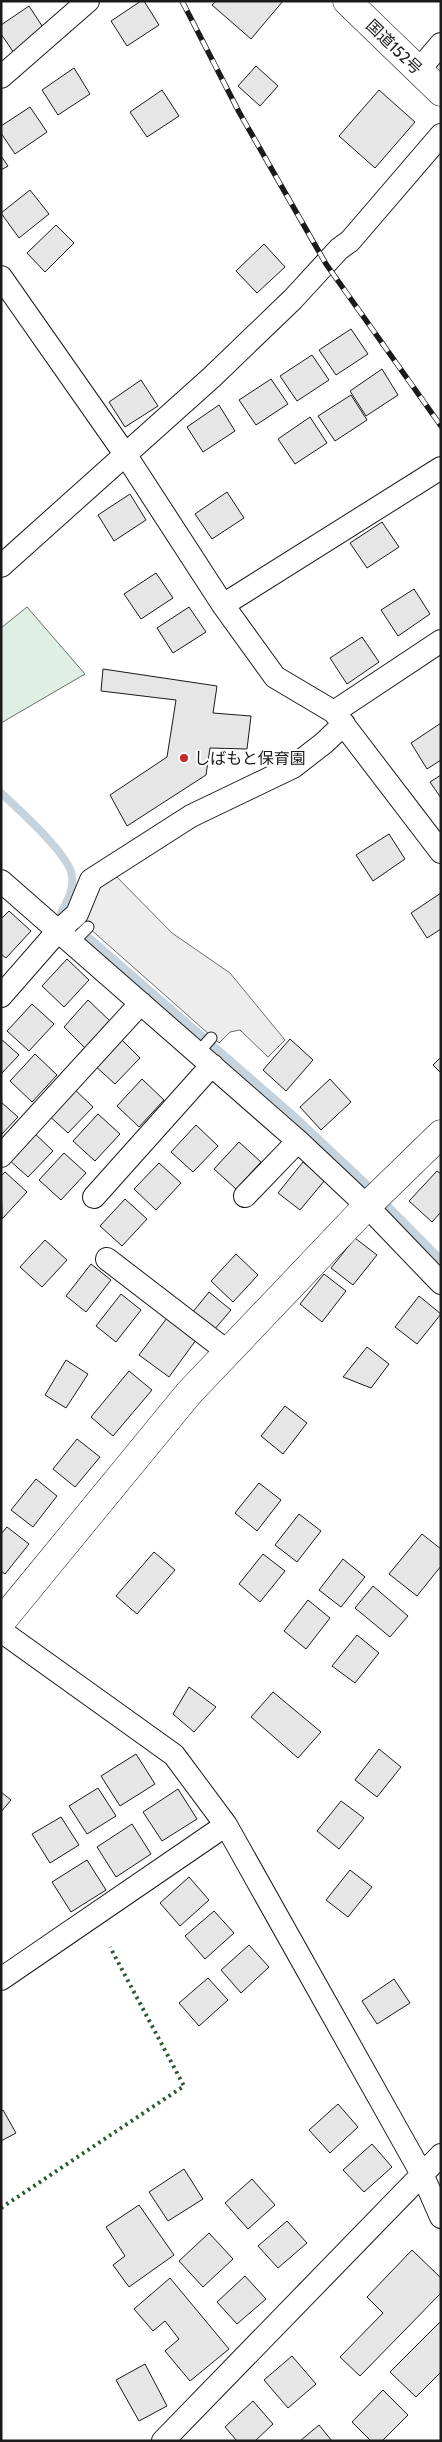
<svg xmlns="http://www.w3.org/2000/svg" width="442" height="2442" viewBox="0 0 442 2442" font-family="Cabin,'Noto Sans JP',sans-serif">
<rect width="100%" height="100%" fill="#fff"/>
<path fill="#e0efe3" stroke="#6a6a6a" d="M27,607l58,67 -84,49v-95z"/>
<path fill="#ededed" stroke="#6a6a6a" d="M112,872l60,61 58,40 55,67 -17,17 -28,-27 -10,2 -11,11 -139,-123 14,-28z"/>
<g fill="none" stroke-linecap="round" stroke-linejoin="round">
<path stroke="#c6d2dc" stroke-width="8" d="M1,793c17,16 69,62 71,83 2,14 -5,25 -11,37l8,7
M79,929l216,188 70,66 76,77"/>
</g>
<path fill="#e6e6e6" stroke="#1a1a1a" d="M141,1h3l15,24 -32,21 -16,-25z
M216,1h67l-32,38 -39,-34z
M29,6l17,26 -32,21 -13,-19v-9z
M256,66l22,20 -18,20 -22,-20z
M74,68l16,26 -32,21 -16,-25z
M162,90l17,26 -32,21 -17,-25z
M379,90l36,32 -40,46 -36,-32z
M30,107l17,25 -32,22 -14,-21v-7z
M1,156l7,10 -7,4z
M30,190l19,24 -30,24 -18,-25z
M56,225l18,18 -29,29 -18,-19z
M264,244l21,23 -28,26 -21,-22z
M351,329l17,25 -32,21 -17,-25z
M312,355l17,25 -32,21 -17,-25z
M382,369l16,26 -32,21 -16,-25z
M271,379l17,25 -32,21 -17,-25z
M141,380l17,26 -33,21 -16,-25z
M351,395l16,25 -32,21 -17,-25z
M219,405l16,26 -32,21 -16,-25z
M310,417l17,26 -32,21 -17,-25z
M227,492l17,26 -32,21 -17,-25z
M130,494l16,26 -32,21 -16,-26z
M382,522l17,25 -32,21 -17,-25z
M156,573l17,25 -32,21 -17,-25z
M414,589l16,25 -32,22 -17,-26z
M189,607l17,25 -33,21 -16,-25z
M362,637l17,25 -32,22 -17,-26z
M103,669l114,17 -4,27 38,3 -4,33 -37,-1 -4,27 -79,51 -17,-31 57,-38 9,-57 -75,-9z
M441,723v37l-14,9 -16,-26z
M441,775v23l-11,-16z
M389,834l16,25 -32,22 -17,-26z
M441,893v36l-14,9 -16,-25z
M9,911l22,20 -25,27 -5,-4v-35z
M67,959l22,21 -25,27 -22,-21z
M88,1000l22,21 -25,27 -21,-21z
M32,1004l22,20 -25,27 -22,-20z
M119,1037l21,21 -25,26 -22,-20z
M1,1039l18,16 -18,19z
M290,1039l23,21 -27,31 -23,-21z
M35,1054l22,21 -25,27 -22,-21z
M441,1057v16l-8,-8z
M142,1079l22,21 -25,27 -22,-21z
M330,1079l21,23 -30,28 -21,-23z
M71,1086l22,21 -25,26 -22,-20z
M1,1102l17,15 -17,18z
M98,1114l22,20 -25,27 -22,-20z
M196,1125l22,21 -25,26 -22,-20z
M31,1130l22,21 -25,26 -22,-20z
M239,1142l22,20 -25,27 -22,-20z
M64,1153l22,20 -25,27 -22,-20z
M303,1162l22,18 -25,30 -22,-17z
M159,1163l22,20 -25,27 -22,-21z
M437,1171l4,3v38l-9,10 -23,-21z
M5,1172l22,20 -25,27 -1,-43z
M125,1199l22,20 -25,27 -22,-20z
M355,1238l22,17 -24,30 -22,-17z
M45,1240l22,20 -25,27 -22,-20z
M236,1254l22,21 -25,27 -22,-21z
M91,1264l20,16 -25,32 -20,-16z
M324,1274l22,17 -24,31 -22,-18z
M209,1292l22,18 -17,20 -22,-17z
M121,1294l20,16 -25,32 -20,-16z
M419,1296l22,18 -24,30 -22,-17z
M167,1318l29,22 -27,37 -30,-22z
M367,1347l22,17 -18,24 -28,-11z
M66,1360l22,14 -22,34 -21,-13z
M129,1371l23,19 -39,46 -22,-19z
M285,1406l22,17 -24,31 -22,-18z
M77,1439l23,18 -25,30 -22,-18z
M36,1479l21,17 -24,31 -22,-17z
M259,1483l22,17 -24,31 -22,-18z
M299,1514l22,17 -24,31 -22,-17z
M7,1527l22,17 -24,30 -4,-3v-37z
M422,1534l19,15v17l-24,30 -28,-22z
M154,1552l21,18 -38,44 -21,-18z
M263,1554l22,17 -25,31 -21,-18z
M343,1559l22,18 -24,30 -22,-17z
M373,1586l35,30 -18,21 -35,-29z
M308,1600l22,18 -24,31 -22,-18z
M357,1635l22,18 -24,30 -23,-17z
M189,1687l27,20 -22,25 -21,-18z
M273,1692l48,40 -23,26 -47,-41z
M379,1749l22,18 -24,30 -22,-17z
M136,1754l19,30 -35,22 -19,-30z
M98,1788l18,28 -29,18 -18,-28z
M178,1789l19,30 -35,22 -19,-29z
M1,1792l10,8 -10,12z
M341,1801l23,17 -25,31 -22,-18z
M61,1817l18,28 -29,18 -18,-29z
M132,1824l19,30 -35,23 -19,-30z
M87,1860l19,30 -35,22 -19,-30z
M350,1870l22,17 -24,30 -22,-17z
M189,1877l20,23 -29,26 -20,-23z
M214,1911l20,22 -29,26 -20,-23z
M249,1945l20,22 -28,26 -20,-23z
M208,1978l20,22 -29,26 -20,-23z
M394,1979l16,24 -33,21 -15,-23z
M338,2104l20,23 -28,26 -21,-23z
M3,2110l13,23 -15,8v-29z
M372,2144l20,23 -28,25 -21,-22z
M184,2169l19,30 -35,22 -19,-29z
M252,2179l23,26 -27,24 -23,-26z
M139,2205l35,50 -45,32 -16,-22 12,-9 -19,-29z
M287,2221l20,22 -29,25 -20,-22z
M209,2233l24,26 -30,28 -24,-26z
M412,2250l29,28v15l-81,83 -20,-19 43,-44 -16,-16z
M245,2276l21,23 -29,25 -20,-22z
M170,2278l59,71 -39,32 -25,-30 14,-12 -14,-18 -12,10 -19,-22z
M441,2321v51l-25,25 -26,-25z
M292,2356l24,28 -28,24 -24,-28z
M145,2364l22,42 -28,15 -23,-41z
M383,2390l25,25 -26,26h-11l-19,-19z
M253,2401l20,23 -18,17h-18l-12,-14z
M319,2425l13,16h-32z"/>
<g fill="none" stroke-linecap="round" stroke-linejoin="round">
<g stroke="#1a1a1a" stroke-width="13">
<path id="lane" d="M71,944l17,-17
M198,1053l13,-15"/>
</g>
<g stroke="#1a1a1a" stroke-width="24">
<path id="street" d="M418,71l23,-27
M1,77l87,-76
M1,277l124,177 98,151 52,72 59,35 107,140
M1,566l211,-189 81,-78 46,-50 11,-8 91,-106
M223,605l218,-137
M334,712l107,-71
M1,881l297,260 69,65 74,77
M1,996l56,-64 20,-18 14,-34 100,-64 102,-49 31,-24 20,-19
M1,1156l140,-153
M245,1196l53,-55
M94,1197l118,-132
M107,1259l121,93
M1,1631l173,124 52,70 197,351 18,41
M1,1979l225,-154
M163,2441l278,-286"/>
</g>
<g stroke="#1a1a1a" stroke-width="29">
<path id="secondary" d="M1,1622l188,-229 178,-187 74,-72"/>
</g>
<g stroke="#1a1a1a" stroke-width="29">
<path id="highway" d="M347,1l94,91"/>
</g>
<use href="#lane" stroke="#fff" stroke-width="11"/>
<use href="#street" stroke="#fff" stroke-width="22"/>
<use href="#secondary" stroke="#fff" stroke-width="28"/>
<use href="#highway" stroke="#fff" stroke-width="28"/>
<g stroke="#1a1a1a" stroke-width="5.5">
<path id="rail" d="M182,1l57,111 87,152 115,162"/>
</g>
<use href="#rail" stroke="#fff" stroke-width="4" stroke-dasharray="11" stroke-linecap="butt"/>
<path stroke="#2b5a34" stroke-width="4" stroke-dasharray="2.5 4" stroke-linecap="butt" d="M1,2208l183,-122 -74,-139"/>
</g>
<circle fill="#c62828" stroke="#fff" stroke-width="2" cx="184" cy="758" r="5"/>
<g text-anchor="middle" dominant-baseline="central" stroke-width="4" stroke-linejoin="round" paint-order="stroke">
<g font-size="16" fill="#1a1a1a" stroke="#fff">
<text transform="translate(394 47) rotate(44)">国道152号</text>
</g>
<g font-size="16" fill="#1a1a1a" stroke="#fff" text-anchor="start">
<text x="194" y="758">しばもと保育園</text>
</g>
</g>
<rect width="442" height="2442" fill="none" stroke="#1a1a1a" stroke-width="5"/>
</svg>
